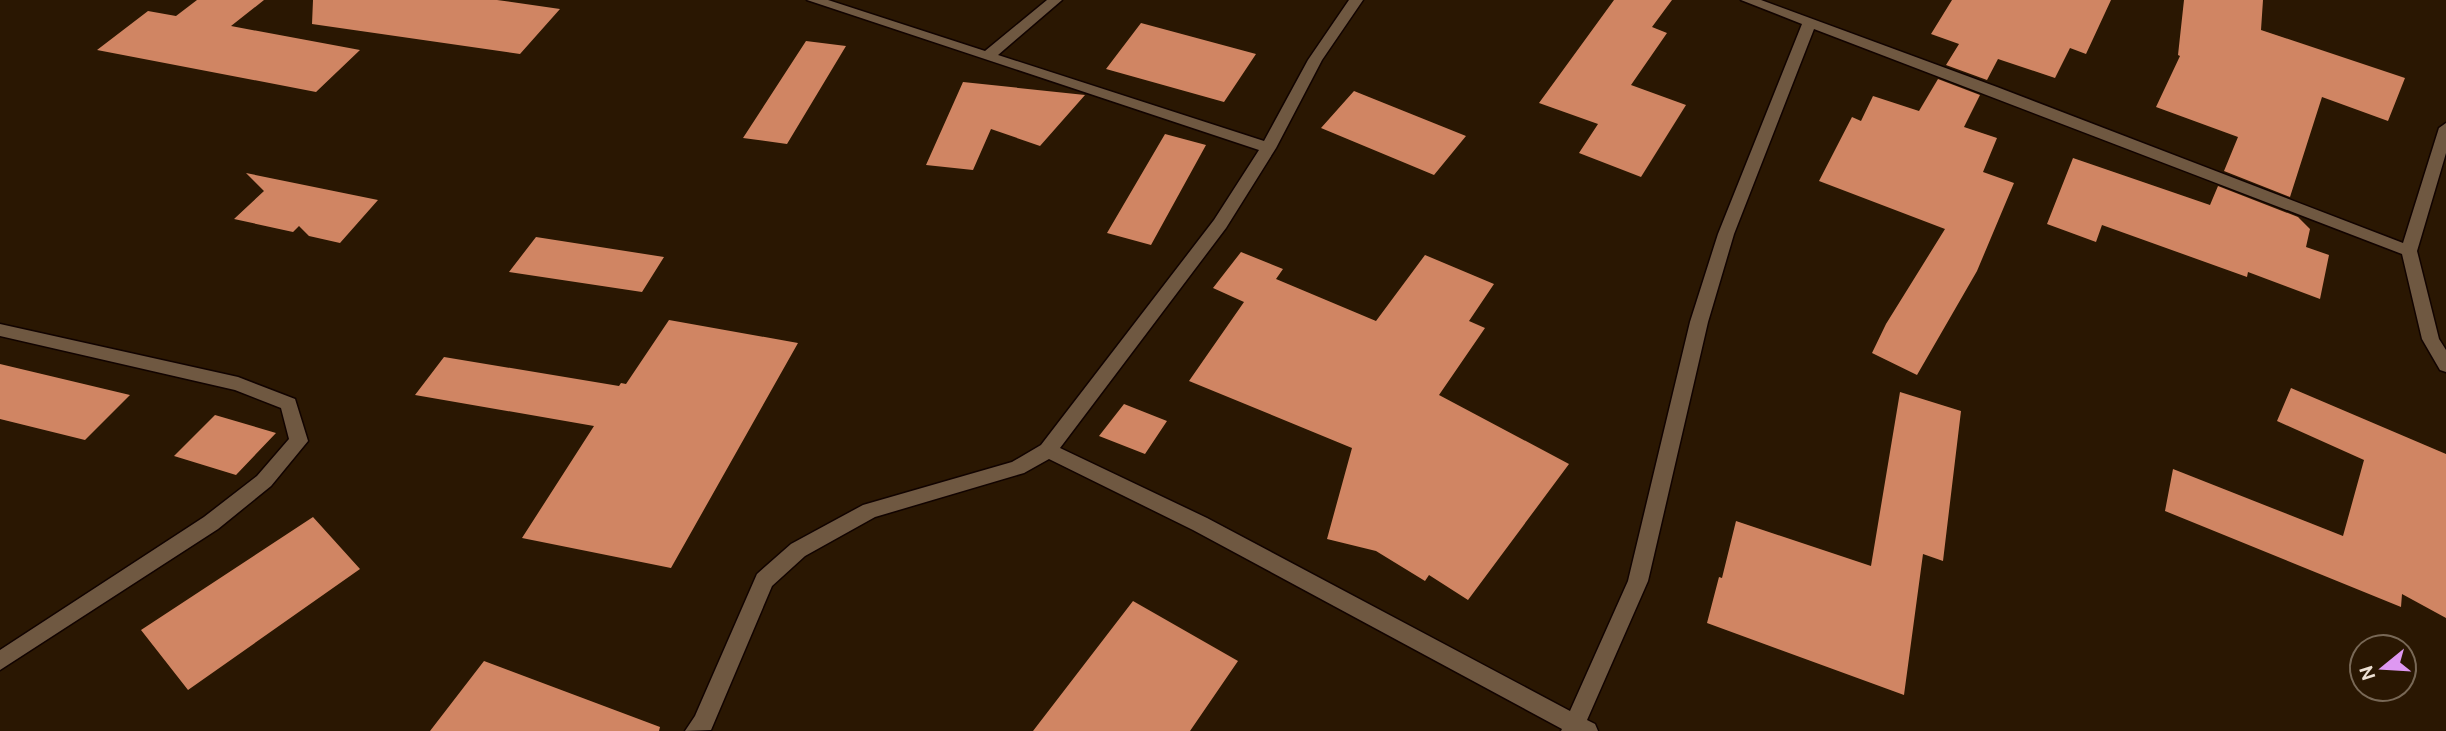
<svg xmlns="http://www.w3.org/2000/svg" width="2446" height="731" viewBox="0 0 2446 731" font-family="Ubuntu,sans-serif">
<rect width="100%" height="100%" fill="#2a1702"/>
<path fill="#d08563" d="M197,0h67l-33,26 129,24 -44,42 -219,-42 51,-39 28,5z
M313,0h184l63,9 -40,45 -208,-30z
M1614,0h58l-20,27 15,6 -36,52 55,20 -45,72 -62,-24 19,-29 -59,-21z
M1952,0h159l-25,54 -16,-6 -15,30 -57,-19 -11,21 -41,-15 13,-21 -28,-10z
M2184,0h79l-2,30 144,48 -17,43 -66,-24 -32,100 -66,-26 14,-34 -82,-30 24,-51 -2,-1z
M1141,23l115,31 -32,48 -118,-33z
M806,41l40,5 -59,98 -44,-6z
M1938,79l42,16 -16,32 33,11 -14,34 31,11 -37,88 -60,104 -45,-22 14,-29 59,-95 -126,-48 33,-64 9,4 12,-25 46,15z
M963,82l122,13 -45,51 -49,-17 -18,41 -47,-5z
M1354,91l112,45 -32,39 -113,-47z
M1165,134l41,11 -55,100 -44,-12z
M2073,158l137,47 8,-19 80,31 12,12 -4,18 23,8 -9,44 -72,-27 -1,5 -145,-52 -6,17 -49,-18z
M246,173l132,27 -38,43 -31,-7 -10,-10 -6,6 -59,-13 30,-28z
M536,237l128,20 -22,35 -133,-20z
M1241,252l42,17 -7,10 100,42 49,-66 69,29 -25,37 16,7 -46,67 130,69 -101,136 -39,-25 -4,6 -49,-30 -49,-12 25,-91 -163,-67 55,-79 -31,-14z
M669,320l129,23 -127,225 -149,-30 72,-112 -179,-31 29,-38 175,29 2,-3 5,1z
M0,364l130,31 -45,45 -85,-21z
M2291,388l155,66v164l-44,-24 -1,13 -236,-96 8,-42 170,67 21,-76 -87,-39z
M1900,392l61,19 -18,150 -20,-7 -19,141 -197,-72 12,-46 3,1 14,-57 135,45z
M1124,404l43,17 -22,33 -46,-18z
M215,415l61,18 -40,42 -62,-19z
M313,517l47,52 -172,121 -47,-60z
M1133,601l105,60 -48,70h-157z
M484,661l176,66 -1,4h-229z"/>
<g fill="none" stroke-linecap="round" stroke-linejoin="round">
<g stroke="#110300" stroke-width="3">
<path id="street" d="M807,0h21l157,51 62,-51h15l-64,55 266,86 44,-81 41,-60h14l-41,60 -46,88 -50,80 -166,220 147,70 363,193 58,-130 62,-259 28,-88 84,-210 -61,-24h20l236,87 406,156 36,-115 7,-5v30l-29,98 22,88 7,11v22l-6,-2 -18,-31 -20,-85 -588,-225 -80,205 -26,88 -60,259 -61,139 8,4 3,7h-37l1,-2 -369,-199 -144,-71 -25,14 -149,44 -70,39 -33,30 -61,144 -26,1 10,-15 62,-142 34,-30 72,-39 149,-43 29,-17 173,-225 45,-70z
M0,324l238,53 57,22 13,42 -37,45 -53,43 -218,141v-20l204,-133 53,-41 32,-37 -8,-31 -46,-18 -235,-54z"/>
</g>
<use href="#street" fill="#6f5841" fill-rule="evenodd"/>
</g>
<g transform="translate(2383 668) rotate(252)"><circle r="33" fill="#2a1702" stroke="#786856" stroke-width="2"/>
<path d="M0-5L12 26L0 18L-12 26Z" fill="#de98f2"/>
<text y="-10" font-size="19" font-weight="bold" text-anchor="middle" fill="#eee1d4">N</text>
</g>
</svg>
